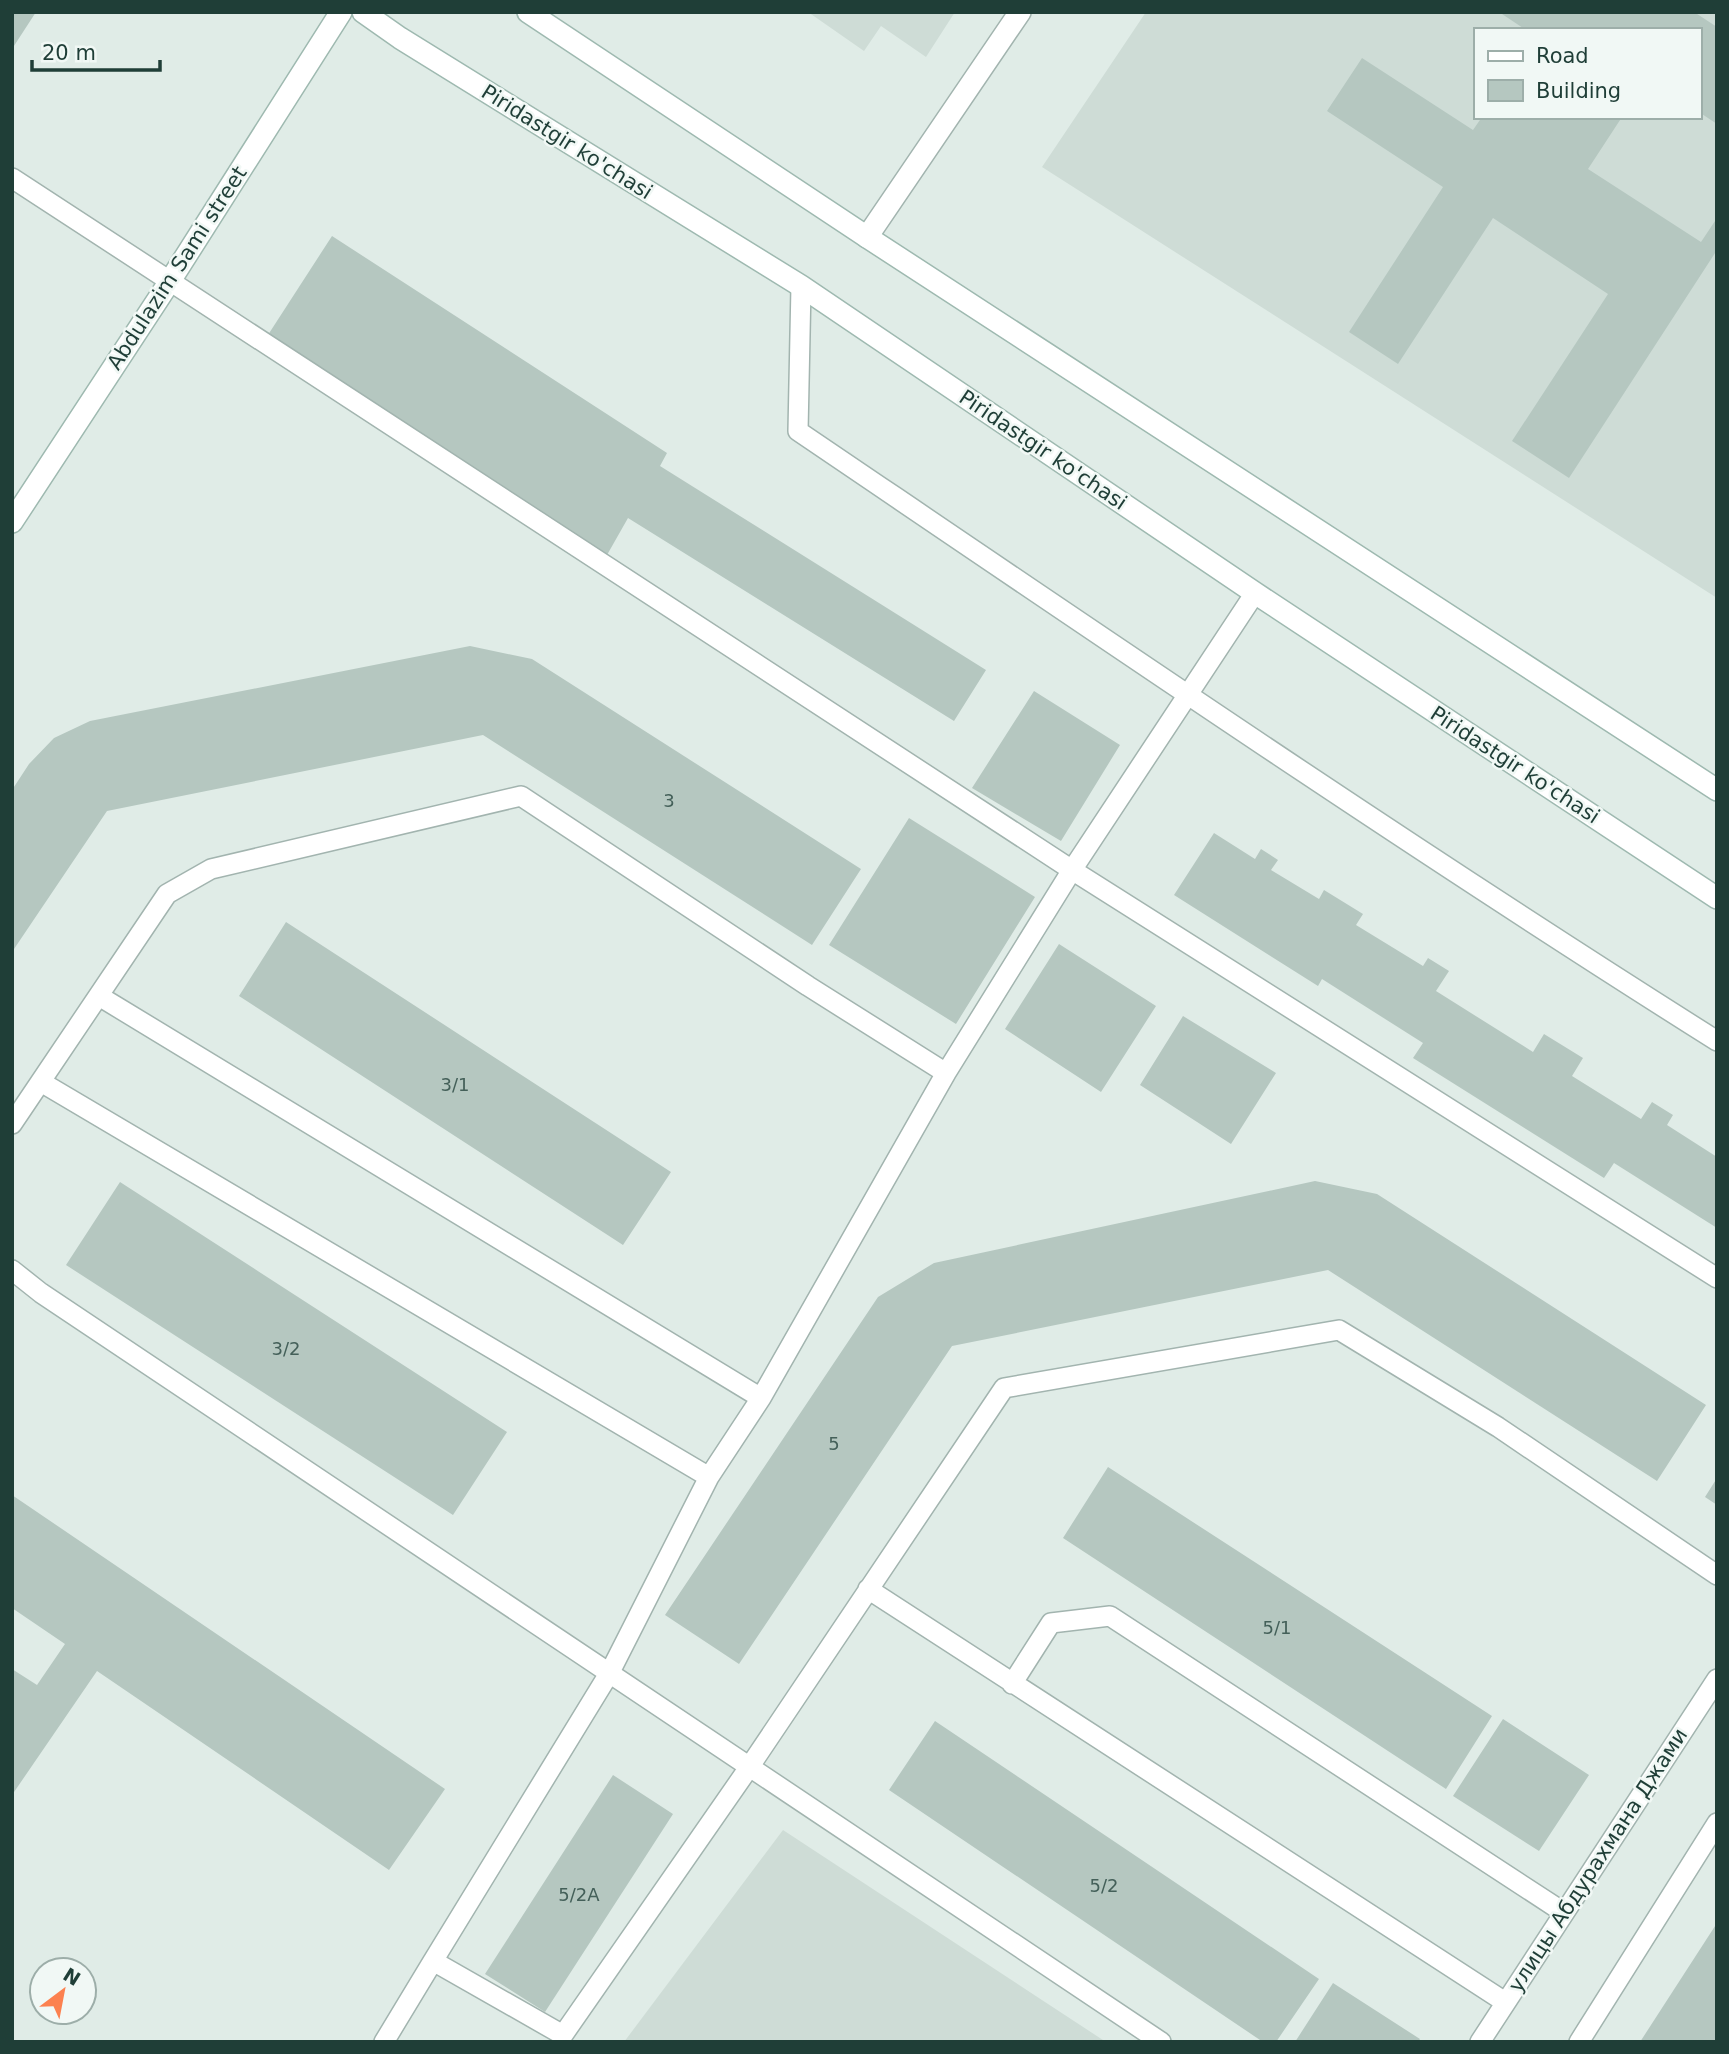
<svg xmlns="http://www.w3.org/2000/svg" width="1729" height="2054" viewBox="0 0 1729 2054" font-family="'DejaVu Sans',sans-serif">
<rect width="100%" height="100%" fill="#e0ece7"/>
<path fill="#cedcd6" fill-rule="evenodd" d="M808,12h147l-29,45 -45,-31 -17,25z
M1146,12h571v586l-675,-431zM1475,30h224v87h-224z
M783,1830l323,212h-482z"/>
<path fill="#b5c7c0" d="M12,12h24l-24,37z
M1499,12h195l23,15v97l-18,-12v-82h-173z
M1362,58l111,72 9,-13h140l-34,52 113,73 16,-24v32l-148,228 -57,-37 96,-147 -115,-76 -95,146 -49,-32 94,-145 -116,-76z
M332,236l335,217 -7,13 326,204 -32,51 -326,-203 -21,37 -341,-217z
M470,646l62,13 329,210 -49,76 -329,-210 -376,76 -95,141v-162l17,-26 25,-26 36,-17z
M1034,691l86,54 -59,96 -89,-53z
M909,818l126,79 -79,127 -127,-79z
M1214,833l41,26 6,-10 17,11 -7,10 48,29 5,-9 39,24 -7,11 67,41 5,-8 21,13 -13,20 97,61 11,-18 39,24 -11,18 69,43 11,-17 21,13 -6,10 50,32v71l-103,-65 -10,15 -191,-120 10,-15 -101,-64 -4,7 -144,-91z
M286,922l385,250 -48,73 -384,-249z
M1059,944l97,62 -55,86 -96,-63z
M1183,1016l93,57 -45,71 -91,-59z
M1315,1181l62,13 329,211 -49,76 -329,-211 -376,76 -213,318 -74,-49 213,-318 56,-34z
M120,1182l387,250 -54,83 -387,-250z
M1108,1467l384,249 -46,73 -383,-251z
M1717,1478v27l-12,-8z
M12,1495l433,294 -56,81 -292,-199 -85,124v-126l25,16 28,-41 -53,-36z
M1503,1719l86,56 -50,76 -86,-55z
M935,1721l384,258 -43,63h-13l-374,-252z
M613,1775l60,39 -128,198 -60,-38z
M1717,1923v119h-77z
M1333,1983l87,56 -2,3h-123z"/>
<g fill="none" stroke-linecap="round" stroke-linejoin="round">
<g stroke="#a2b4af" stroke-width="22">
<path id="lane" d="M12,178l1060,692 645,408
M801,286l-3,145c304,206 608,414 919,610
M99,996l662,402
M41,1082l668,395
M12,1124l155,-230 44,-25 310,-73 287,190 138,87
M12,1270l29,23 1120,749
M868,1589l637,413
M1012,1684l39,-61 59,-7 453,296
M433,1961l177,-289 99,-195 52,-79 185,-325 126,-203 183,-277
M384,2042l49,-81 130,74 187,-269 254,-378 335,-58 159,97 219,148
M1480,2042l237,-363
M1579,2042l138,-219"/>
</g>
<g stroke="#a2b4af" stroke-width="24">
<path id="street" d="M867,237l153,-225"/>
</g>
<g stroke="#9eb9b0" stroke-width="24">
<path id="secondary" d="M363,12l37,26 401,248 454,307 462,305
M528,12l339,225 850,553
M12,522l158,-241 171,-269"/>
</g>
<use href="#lane" stroke="#fff" stroke-width="19"/>
<use href="#street" stroke="#fff" stroke-width="21"/>
<use href="#secondary" stroke="#fff" stroke-width="21"/>
</g>
<g text-anchor="middle" dominant-baseline="central" stroke-width="5" stroke-linejoin="round" paint-order="stroke">
<g font-size="18" fill="#446059">
<text x="669" y="800">3</text>
<text x="455" y="1084">3/1</text>
<text x="286" y="1348">3/2</text>
<text x="834" y="1443">5</text>
<text x="1277" y="1627">5/1</text>
<text x="1104" y="1885">5/2</text>
<text x="579" y="1894">5/2A</text>
</g>
<g font-size="21" fill="#1f3e37" stroke="#f1f8f5">
<text transform="translate(567 142) rotate(32)">Piridastgir ko'chasi</text>
<text transform="translate(177 268) rotate(-57)">Abdulazim Sami street</text>
<text transform="translate(1043 450) rotate(34)">Piridastgir ko'chasi</text>
<text transform="translate(1515 765) rotate(33)">Piridastgir ko'chasi</text>
<text transform="translate(1598 1860) rotate(-57)">улицы Абдурахмана Джами</text>
</g>
</g>
<rect width="1729" height="2054" fill="none" stroke="#1f3e37" stroke-width="28"/>
<rect x="1474" y="28" width="228" height="91" fill="#f1f8f5" stroke="#9daea9" stroke-width="2"/>
<rect x="1488" y="51" width="35" height="10" fill="#ffffff" stroke="#9daea9" stroke-width="2"/>
<text x="1536" y="63" font-size="21" fill="#1f3e37">Road</text>
<rect x="1488" y="80" width="35" height="21" fill="#b5c7c0" stroke="#9daea9" stroke-width="2"/>
<text x="1536" y="98" font-size="21" fill="#1f3e37">Building</text>
<g transform="translate(63 1991) rotate(32)"><circle r="33" fill="#f1f8f5" stroke="#9daea9" stroke-width="2"/>
<path d="M0-5L12 26L0 18L-12 26Z" fill="#fc814f"/>
<text y="-10" font-size="19" font-weight="bold" text-anchor="middle" fill="#1f3e37">N</text>
</g>
<path d="M32 60v10h128v-10" fill="none" stroke="#1f3e37" stroke-width="3.5"/>
<text x="42" y="60" font-size="21" fill="#1f3e37" stroke="#f1f8f5" stroke-width="5" paint-order="stroke">20 m</text>
</svg>
